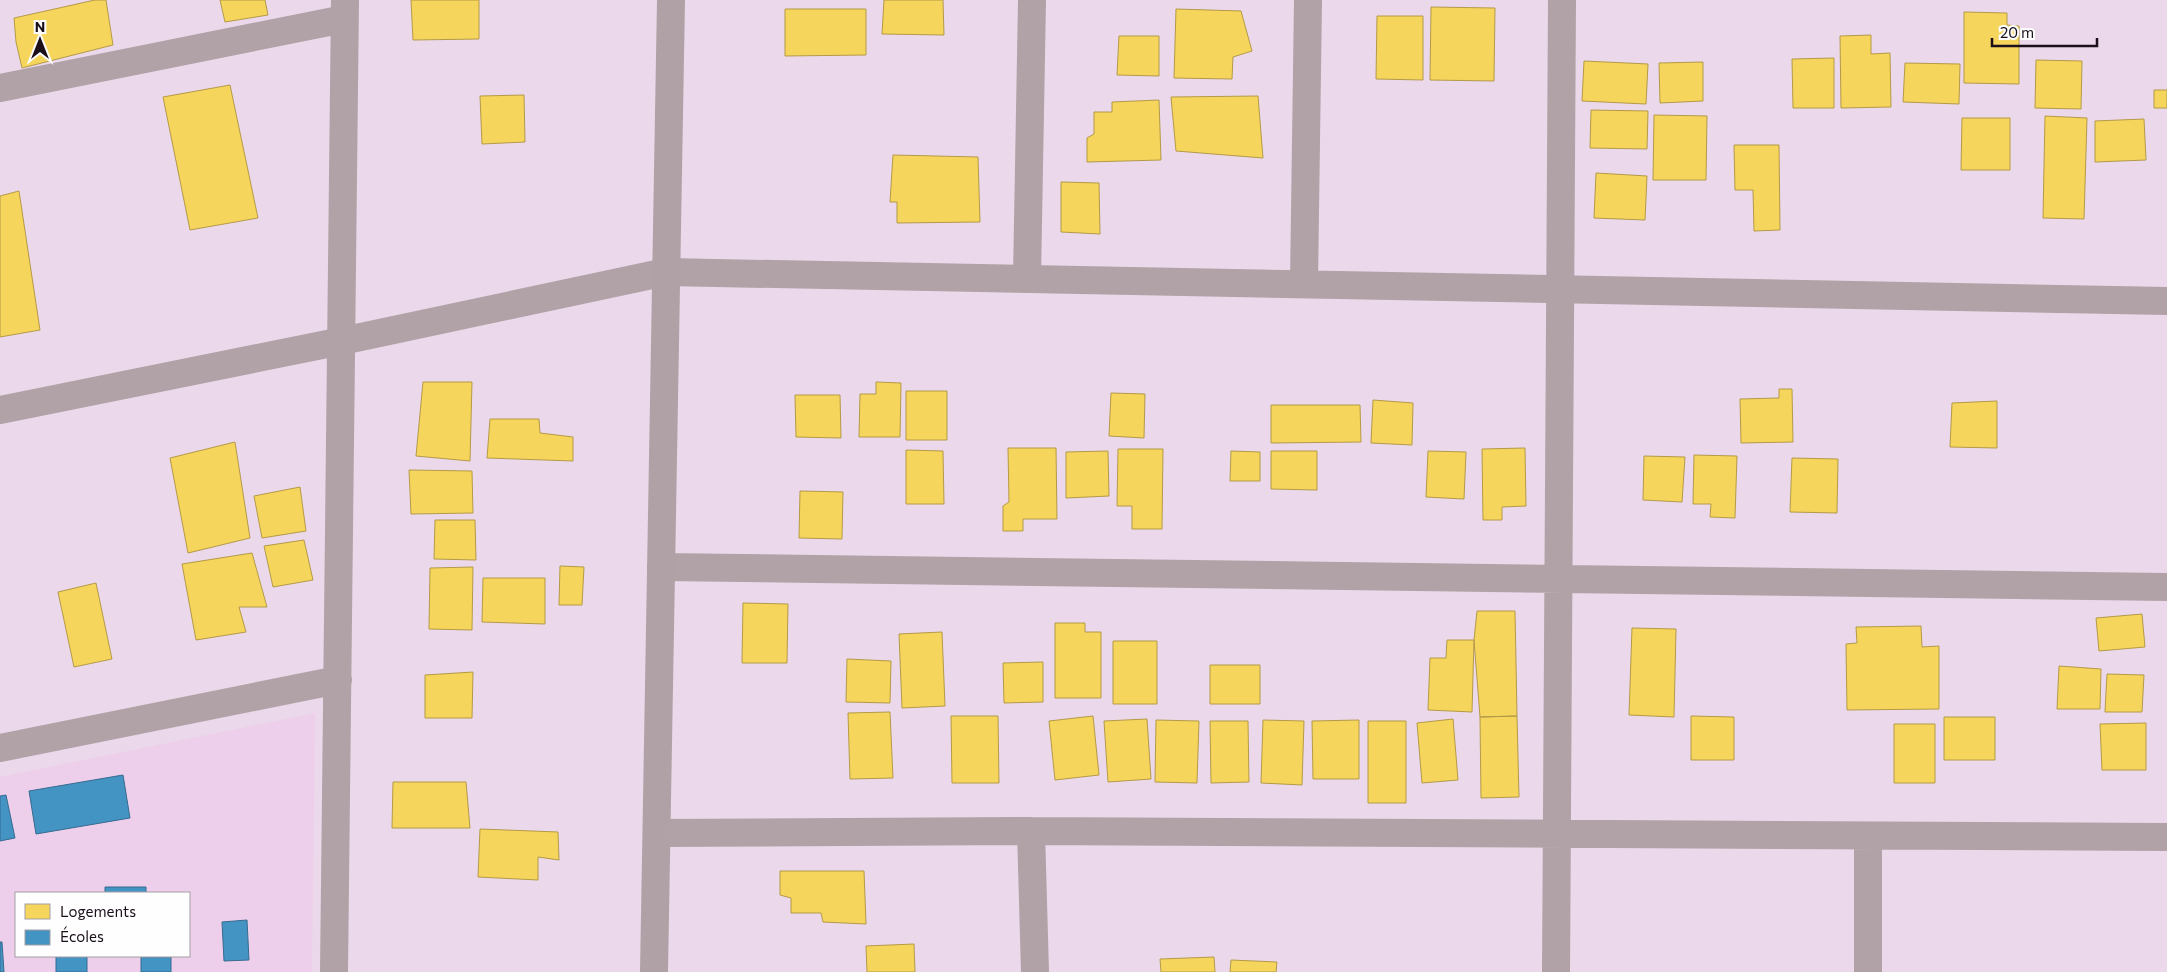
<svg xmlns="http://www.w3.org/2000/svg" width="2167" height="972" viewBox="0 0 2167 972" font-family="Commissioner,sans-serif">
<rect width="100%" height="100%" fill="#ebd8ea"/>
<path fill="#eecfeb" fill-rule="evenodd" d="M315,713l-3,259h-312v-195zM16,893h173v63h-173z"/>
<path fill="#f6d55c" stroke="#b49a48" d="M95,0h11l7,45 -91,23 -6,-26 -2,-24z
M220,0h45l3,15 -43,7z
M411,0h68v39l-66,1z
M884,0h59l1,35 -62,-1z
M1431,7l64,1 -1,73 -64,-1z
M785,9h81v46l-81,1z
M1176,9l65,2 11,40 -19,6 -1,22 -58,-1z
M1964,12l43,1v12l12,1v58l-55,-1z
M1377,16h46v64l-47,-1z
M1871,35v19l19,-1 1,54 -50,1 -1,-72z
M1119,36h40v40l-42,-1z
M1834,58v50h-41l-1,-49z
M2036,60l46,1 -1,48 -46,-1z
M1584,61l64,3 -2,40 -64,-3z
M1703,62v39l-43,2 -1,-40z
M1905,63l55,1 -1,40 -56,-2z
M230,85l28,133 -68,12 -27,-133z
M2154,90h13v18h-13z
M524,95l1,47 -43,2 -2,-48z
M1258,96l5,62 -87,-7 -5,-54z
M1159,100l2,60 -74,2v-24l7,-4v-22h18v-10z
M1591,110l57,1 -1,38 -57,-1z
M1654,115l53,1 -1,64h-53z
M2045,116l42,2 -3,101 -41,-1z
M1962,118h48v52h-49z
M2144,119l2,41 -51,2v-41z
M1734,145h45l1,85 -26,1 -1,-41h-18z
M893,155l85,2 2,65 -83,1v-21h-7z
M1596,173l51,3 -2,44 -51,-2z
M1061,182l38,1 1,51 -39,-2z
M19,191l21,139 -40,7v-141z
M423,382h49l-2,79 -54,-5z
M876,382l25,1 -1,54h-41l1,-43h16z
M1779,389h13l1,53 -52,1 -1,-44 39,-1z
M906,391h41v49h-41z
M1111,393l34,1 -1,44 -35,-2z
M795,395h45l1,43 -45,-1z
M1373,400l40,3 -1,42 -41,-2z
M1997,401v47l-47,-1 2,-44z
M1271,405h89l1,37 -90,1z
M490,419h49l1,14 33,4v24l-86,-3z
M235,442l15,96 -62,15 -18,-95z
M1008,448h48l1,71h-34v12h-20v-25l6,-4z
M1525,448l1,58 -24,1v13h-19l-1,-71z
M1118,449h45l-1,80h-30v-23h-15z
M906,450l37,1 1,53h-38z
M1108,451l1,45 -43,2v-46z
M1231,451l29,1v29h-30z
M1271,451h46v39l-46,-1z
M1428,451l38,1 -2,47 -38,-2z
M1694,455l43,1 -2,62 -25,-1 1,-13h-18z
M1644,456l41,1 -3,45 -39,-2z
M1792,458l46,1 -1,54 -47,-1z
M409,470l63,1 1,42 -62,1z
M300,487l6,44 -44,7 -8,-42z
M800,491l43,1 -1,47 -43,-1z
M435,520h40l1,40 -42,-1z
M304,540l9,40 -40,7 -9,-41z
M252,553l15,54h-28l7,25 -50,8 -14,-76z
M560,566l24,1 -2,38h-23z
M473,567l-1,63 -43,-1 1,-61z
M483,578h62v46l-63,-2z
M96,583l16,76 -38,8 -16,-75z
M743,603l45,1 -1,59h-45z
M1477,611h38l2,105 -37,1 -6,-77z
M2142,614l3,33 -46,4 -3,-33z
M1055,623h30v9h16v66h-46z
M1921,626l1,21 17,-1v63l-92,1 -1,-66 11,-1 -1,-16z
M1632,628l44,1 -2,88 -45,-2z
M942,632l3,74 -43,2 -3,-74z
M1447,640h27l-2,72 -44,-2 2,-52h16z
M1113,641h44v63h-44z
M847,659l44,2 -1,42 -44,-1z
M1043,662v40l-39,1 -1,-40z
M1210,665h50v39h-50z
M2059,666l42,3 -1,40h-43z
M473,672l-1,46h-47v-43z
M2107,674l37,1 -2,37h-37z
M890,712l3,66 -43,1 -2,-66z
M951,716h47l1,67h-47z
M1093,716l6,59 -44,5 -6,-59z
M1517,716l2,81 -38,1 -1,-81z
M1691,716l43,1v43h-43z
M1944,717h51v43h-51z
M1147,719l4,60 -43,3 -4,-61z
M1453,719l5,61 -36,3 -5,-60z
M1156,720l43,1 -2,62 -42,-1z
M1263,720l41,1 -2,64 -41,-2z
M1359,720v59h-46l-1,-58z
M1210,721h38l1,61 -38,1z
M1368,721h38v82h-38z
M2146,723v47h-44l-2,-46z
M1894,724h41v59h-41z
M393,782h73l4,46h-78z
M480,829l78,3 1,28 -21,-3v23l-60,-3z
M780,871h84l2,53 -43,-2 -2,-9h-30v-15l-11,-3z
M914,944l1,28h-48l-1,-26z
M1214,957l1,15h-54l-1,-13z
M1231,960l46,2 -1,10h-46z"/>
<path fill="#4393c3" stroke="#376b90" d="M123,775l7,43 -94,16 -7,-43z
M6,795l9,43 -15,3v-45z
M105,887h41v6h-41z
M247,920l2,40 -25,1 -2,-39z
M0,942h2l2,30h-4z
M56,956h31v16h-31z
M141,957h30v15h-30z"/>
<g fill="none" stroke-linecap="round" stroke-linejoin="round">
<path stroke="#b0a2a6" stroke-width="28" d="M0,88l344,-69
M1027,278l5,-278
M1304,283l4,-283
M0,410l342,-69 324,-69 1501,29
M661,567l1506,20
M0,748l338,-68
M1031,831l4,141
M657,833l374,-2 1136,6
M1868,836v136
M334,972l11,-972
M1556,972l6,-972"/>
<path stroke="#b0a1a6" stroke-width="28" d="M654,972l17,-972"/>
</g>
<rect x="15" y="892" width="175" height="65" fill="#fefefe" stroke="#a39ea3"/>
<rect x="25" y="904" width="25" height="15" fill="#f6d55c" stroke="#a39ea3"/>
<text x="60" y="917" font-size="15" fill="#1b0f1a">Logements</text>
<rect x="25" y="930" width="25" height="15" fill="#4393c3" stroke="#a39ea3"/>
<text x="60" y="942" font-size="15" fill="#1b0f1a">Écoles</text>
<g transform="translate(40 40)" stroke="#fefefe" stroke-width="4" paint-order="stroke">
<path d="M0-4L9 19L0 12L-9 19Z" fill="#1b0f1a"/>
<text y="-8" font-size="14" font-weight="bold" text-anchor="middle" fill="#1b0f1a">N</text>
</g>
<path d="M1992 38v8h105v-8" fill="none" stroke="#1b0f1a" stroke-width="2.5"/>
<text x="2000" y="38" font-size="15" fill="#1b0f1a" stroke="#fefefe" stroke-width="4" paint-order="stroke">20 m</text>
</svg>
